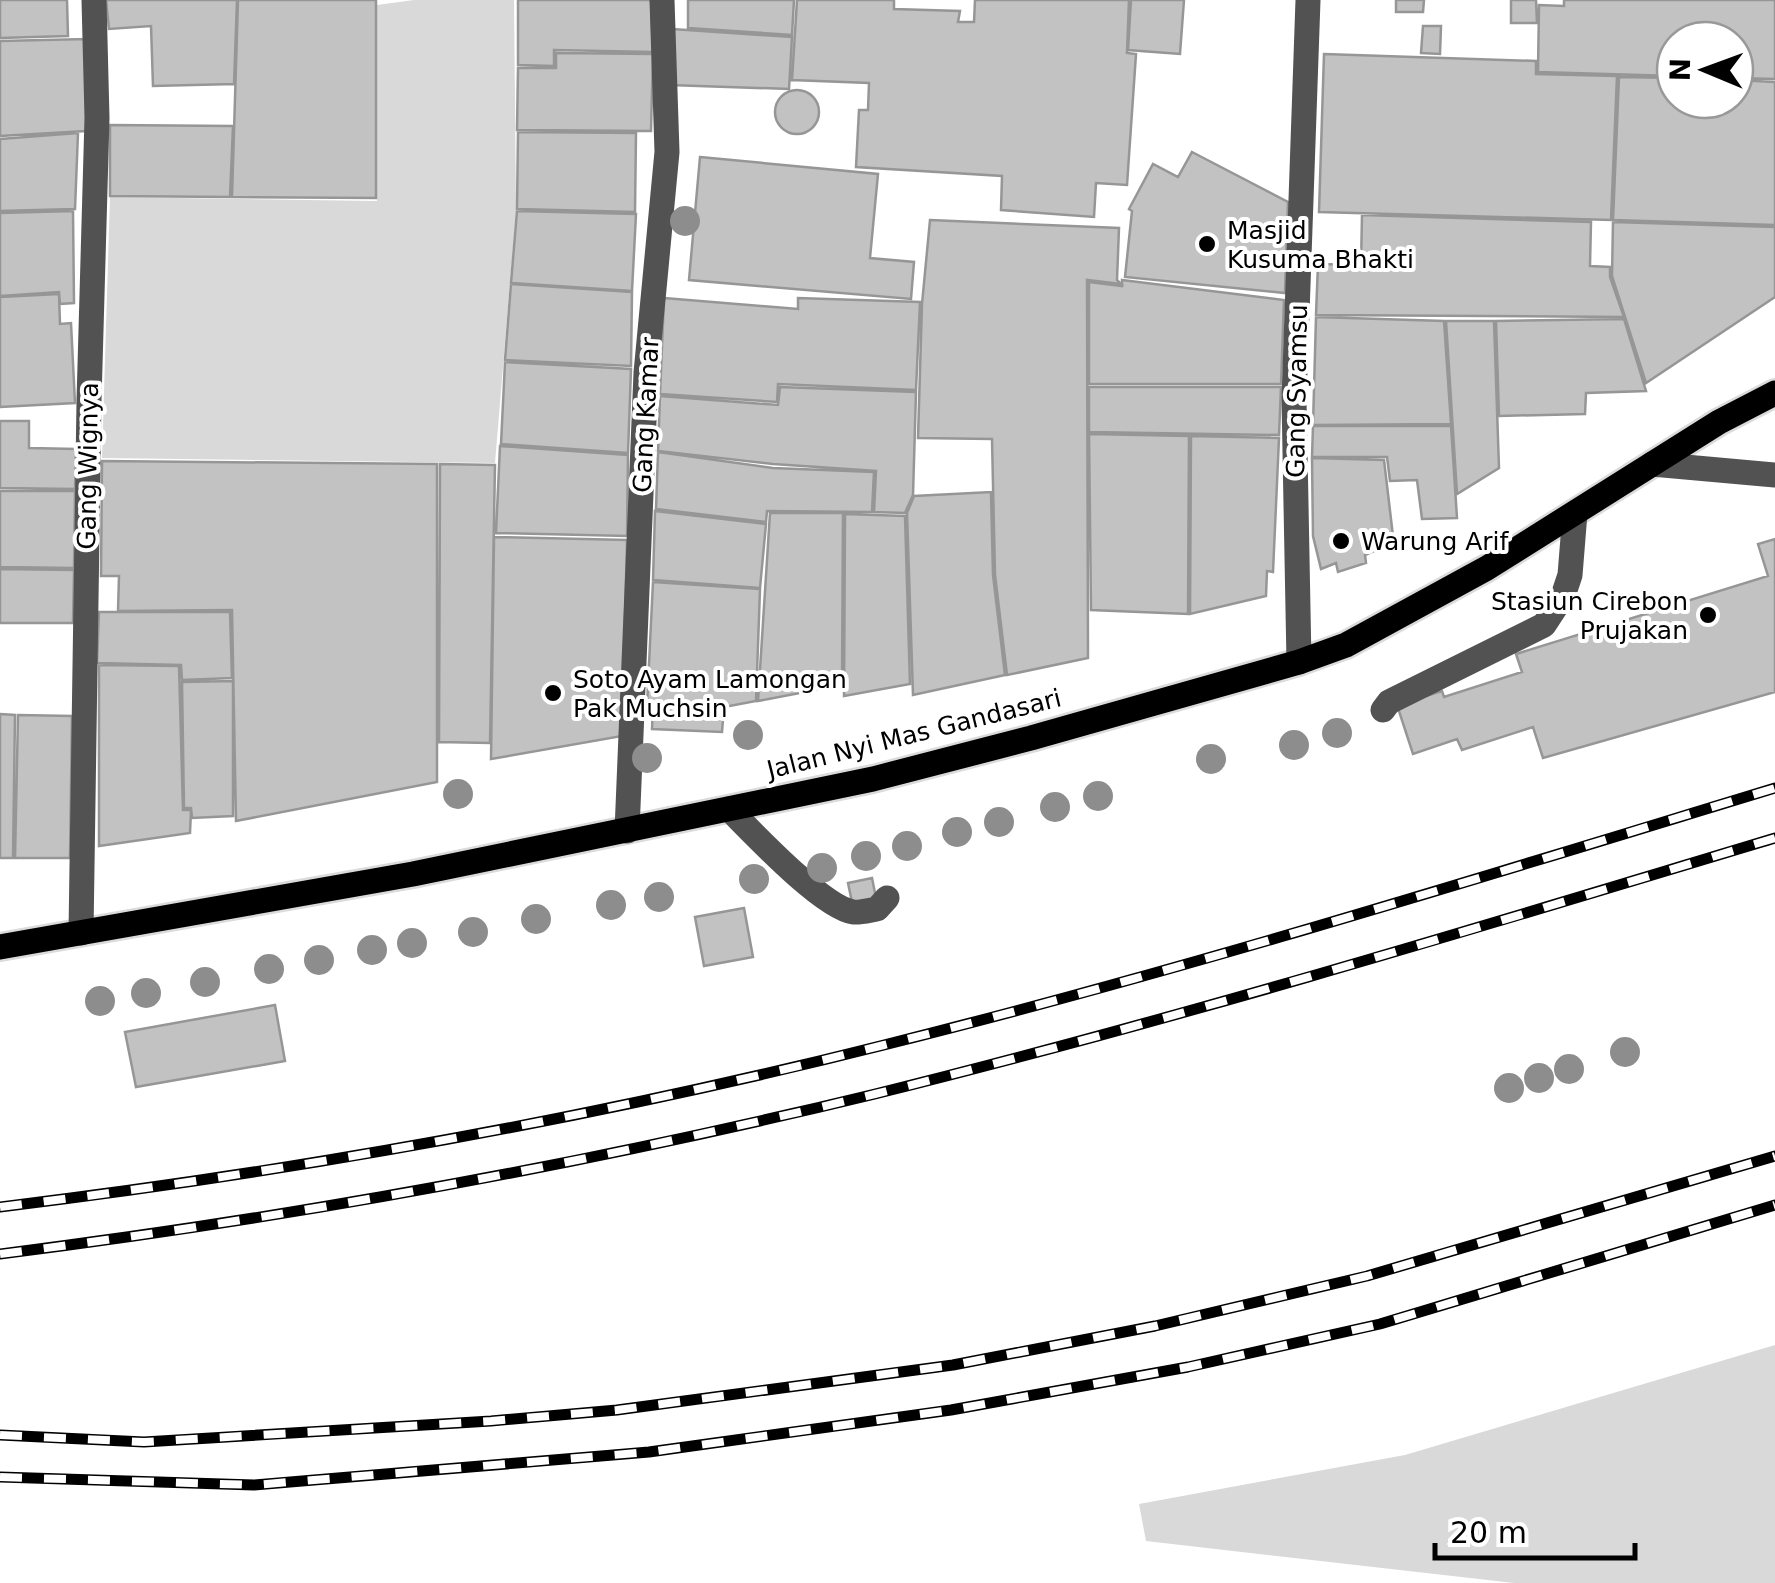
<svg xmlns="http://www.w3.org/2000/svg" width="1775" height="1583" viewBox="0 0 1775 1583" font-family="'DejaVu Sans',sans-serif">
<rect width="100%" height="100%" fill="#fff"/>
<path fill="#d9d9d9" d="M414,0h100l2,210 -21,253 -393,-5 8,-261 267,4v-196z
M1775,1345v238h-261l-368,-42 -7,-37 266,-49z"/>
<path fill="#c2c2c2" stroke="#969696" stroke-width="2.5" d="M0,0h67l1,36 -68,2z
M106,0h131l-3,84 -81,2 -2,-60 -42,3z
M238,0h138v198l-144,-1z
M518,0h133l2,52 -99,-2v16l-36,-1z
M688,0h106l-2,35 -104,-7z
M797,0h97v9l66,2 -2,11h16l1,-22h154l-2,53 9,1 -9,131 -31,-2 -2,34 -93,-7 1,-34 -146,-9 3,-57h9l1,-27 -77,-3z
M1131,0h53l-4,54 -52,-4z
M1396,0h28l-1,12h-27z
M1511,0h25l1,23h-26z
M1564,0h211v79l-40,-1v-38h-60v36l-137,-4 1,-67 25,1z
M1423,26h18l-1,28 -19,-1z
M672,29l120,8 -3,52 -119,-4z
M87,39l-1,92 -86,5v-95z
M556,53l97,1 -2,77 -134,-1 1,-62h38z
M1324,54l212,7v13l81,2 -6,144 -292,-8z
M1619,77l56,1v22h60v-20l40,2v143l-162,-5z
M775 112a22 22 0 1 1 44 0a22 22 0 1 1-44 0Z
M110,125l123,1 -3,71 -120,-1z
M518,132l118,1 -1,79 -118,-3z
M78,133l-3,76 -75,2v-72z
M1192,152l96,50 -3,91 -160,-16 7,-66 -3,-2 24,-45 25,13z
M700,157l178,17 -8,84 44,4 -3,37 -222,-19z
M73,211l1,92 -14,1 -1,-12 -59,4v-83z
M517,211l119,3 -4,77 -121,-8z
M1362,215l229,7 -1,44 20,1v10l14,40 -308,-2 2,-51 43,1z
M930,220l189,8 -2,52 4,4 -34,-4 1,378 -81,17 -12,-100 -3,-136 -74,-1 4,-134z
M1613,222l162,5v70l-129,86 -34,-107z
M1122,280l162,20 -3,84h-192v-102l33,4z
M511,284l121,8 -1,74 -126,-6z
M59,294l1,30 11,-1 4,80 -75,4v-110z
M664,298l134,11v-11l122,4 -4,88 -138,-6 -1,18 -117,-8z
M1316,317l128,4 7,103 -138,1z
M1624,319l22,72 -60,2 -1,21 -86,2 -3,-95z
M1446,321h48l5,147 -42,26z
M505,362l126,7 -3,84 -127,-9z
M780,387l136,5 -3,103 -8,18 -31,-1 2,-41 -103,-7 -115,-13 2,-55 118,9z
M1089,387h192l-2,48 -190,-3z
M0,421h29v27l47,1 -1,40 -75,-1z
M1313,426h138l6,92 -35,1 -5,-39 -27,1 -3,-24h-75z
M1089,434l100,2 -1,178 -97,-4z
M1191,436l88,2 -6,134 -6,-1 -1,25 -76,18z
M500,446l128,9 -1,81 -131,-3z
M658,452l115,16 101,4 -2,40 -105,-1 -1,11 -110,-13z
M1312,458l72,2 9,76 -7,10 -21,9 1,8 -28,9 -2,-9 -15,6 -8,-33z
M102,461l335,3v318l-201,39 -4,-211 -114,1 1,-35h-18z
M440,464l55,1 -5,278 -51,-1z
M0,491h75l-1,77 -74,-1z
M991,492l2,83 12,100 -92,20 -6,-182 7,-17z
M655,511l111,13 -6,64 -107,-8z
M770,513h73l-1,172 -84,16z
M845,514l60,2 5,168 -66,12z
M494,537l133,3 -5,196 -131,23z
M1775,539v153l-232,66 -10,-31 -71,23 -5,-11 -44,15 -16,-49 45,-14 2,6 78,-25 -6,-18 252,-78 -10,-32z
M0,569l74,1 -1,53h-73z
M653,582l107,7 -4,112 -32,6 -2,25 -70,-3 1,-24h-6z
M99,612h131l2,66 -50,2 -1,-15 -84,-2z
M99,665l80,1 4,144h8l-1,23 -91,13z
M233,681v135l-41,2 -1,-10h-7l-2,-126z
M0,714l15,1 -2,143h-13z
M18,715l54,1 -2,142h-55z
M872,878l5,25 -24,4 -5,-24z
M744,908l9,49 -49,9 -9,-49z
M275,1005l10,56 -149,26 -11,-55z"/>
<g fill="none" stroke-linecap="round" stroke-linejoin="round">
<g stroke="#dbdbdb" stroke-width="30">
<path id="major" d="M0,947l413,-73 460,-95 158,-41 268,-76 47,-17 141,-77 232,-146 56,-29"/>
</g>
<path stroke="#525252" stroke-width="25" d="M1652,464l123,11
M1299,662l-5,-263 14,-399
M1383,710l6,-8 155,-77 19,-29 7,-21 5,-62
M729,809c24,24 93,98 124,103 7,1 17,-2 24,-3l10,-11
M627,831l19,-458 21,-221 -5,-152
M81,933l8,-532 8,-283 -3,-118"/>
<use href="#major" stroke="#000" stroke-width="25"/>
<g stroke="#000" stroke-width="11">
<path id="rail" d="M0,1207c297,-36 594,-89 884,-162 300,-75 595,-167 891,-257
M0,1254c295,-37 586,-90 875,-160 303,-75 602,-166 900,-256
M0,1435l144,7 347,-21 126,-11 336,-45 202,-39 212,-50 408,-120
M0,1477l254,8 395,-33 302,-42 237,-43 192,-43 395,-119"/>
</g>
<use href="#rail" stroke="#fff" stroke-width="8" stroke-dasharray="22" stroke-linecap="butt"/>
</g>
<g fill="#8d8d8d">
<circle cx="685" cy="221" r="15"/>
<circle cx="1337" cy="733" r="15"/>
<circle cx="748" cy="735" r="15"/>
<circle cx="1294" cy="745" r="15"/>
<circle cx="647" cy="758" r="15"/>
<circle cx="1211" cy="759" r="15"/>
<circle cx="458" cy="794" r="15"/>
<circle cx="1098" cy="796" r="15"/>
<circle cx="1055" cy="807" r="15"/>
<circle cx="999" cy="822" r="15"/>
<circle cx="957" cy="832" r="15"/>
<circle cx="907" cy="846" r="15"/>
<circle cx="866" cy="856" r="15"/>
<circle cx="822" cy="868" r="15"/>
<circle cx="754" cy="879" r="15"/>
<circle cx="659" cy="897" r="15"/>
<circle cx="611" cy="905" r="15"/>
<circle cx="536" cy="919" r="15"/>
<circle cx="473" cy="932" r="15"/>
<circle cx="412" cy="943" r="15"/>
<circle cx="372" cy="950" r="15"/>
<circle cx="319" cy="960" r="15"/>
<circle cx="269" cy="969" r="15"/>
<circle cx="205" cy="982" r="15"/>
<circle cx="146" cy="993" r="15"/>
<circle cx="100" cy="1001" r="15"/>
<circle cx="1625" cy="1052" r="15"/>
<circle cx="1569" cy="1069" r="15"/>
<circle cx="1539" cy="1078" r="15"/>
<circle cx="1509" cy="1088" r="15"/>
</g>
<g fill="#000" stroke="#fff" stroke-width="4">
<circle cx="1207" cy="244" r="10"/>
<circle cx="1341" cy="541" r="10"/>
<circle cx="1708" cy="615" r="10"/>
<circle cx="553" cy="693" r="10"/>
</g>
<g text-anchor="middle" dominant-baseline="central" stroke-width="8" stroke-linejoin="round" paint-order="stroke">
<g font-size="25" fill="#000" stroke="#fff" text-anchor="start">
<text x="1227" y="230">Masjid<tspan x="1227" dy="29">Kusuma Bhakti</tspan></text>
<text x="1361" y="541">Warung Arif</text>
<text x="1688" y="601" text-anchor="end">Stasiun Cirebon<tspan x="1688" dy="29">Prujakan</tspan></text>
<text x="573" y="679">Soto Ayam Lamongan<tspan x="573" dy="29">Pak Muchsin</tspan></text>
</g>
<g font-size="25" fill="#000" stroke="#fff">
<text transform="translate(1297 391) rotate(-89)">Gang Syamsu</text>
<text transform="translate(646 415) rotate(-87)">Gang Kamar</text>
<text transform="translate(88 466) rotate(-89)">Gang Wignya</text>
<text transform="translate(914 734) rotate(-14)">Jalan Nyi Mas Gandasari</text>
</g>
</g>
<g transform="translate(1705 70) rotate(271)"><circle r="48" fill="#ffffff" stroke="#999999" stroke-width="2.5"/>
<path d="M0-8L18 38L0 25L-18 38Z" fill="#000000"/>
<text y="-15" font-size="28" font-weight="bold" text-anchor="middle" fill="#000000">N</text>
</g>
<path d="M1435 1543v15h200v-15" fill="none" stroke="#000000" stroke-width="5"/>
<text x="1450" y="1543" font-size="30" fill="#000000" stroke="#ffffff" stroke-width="8" paint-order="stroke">20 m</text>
</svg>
